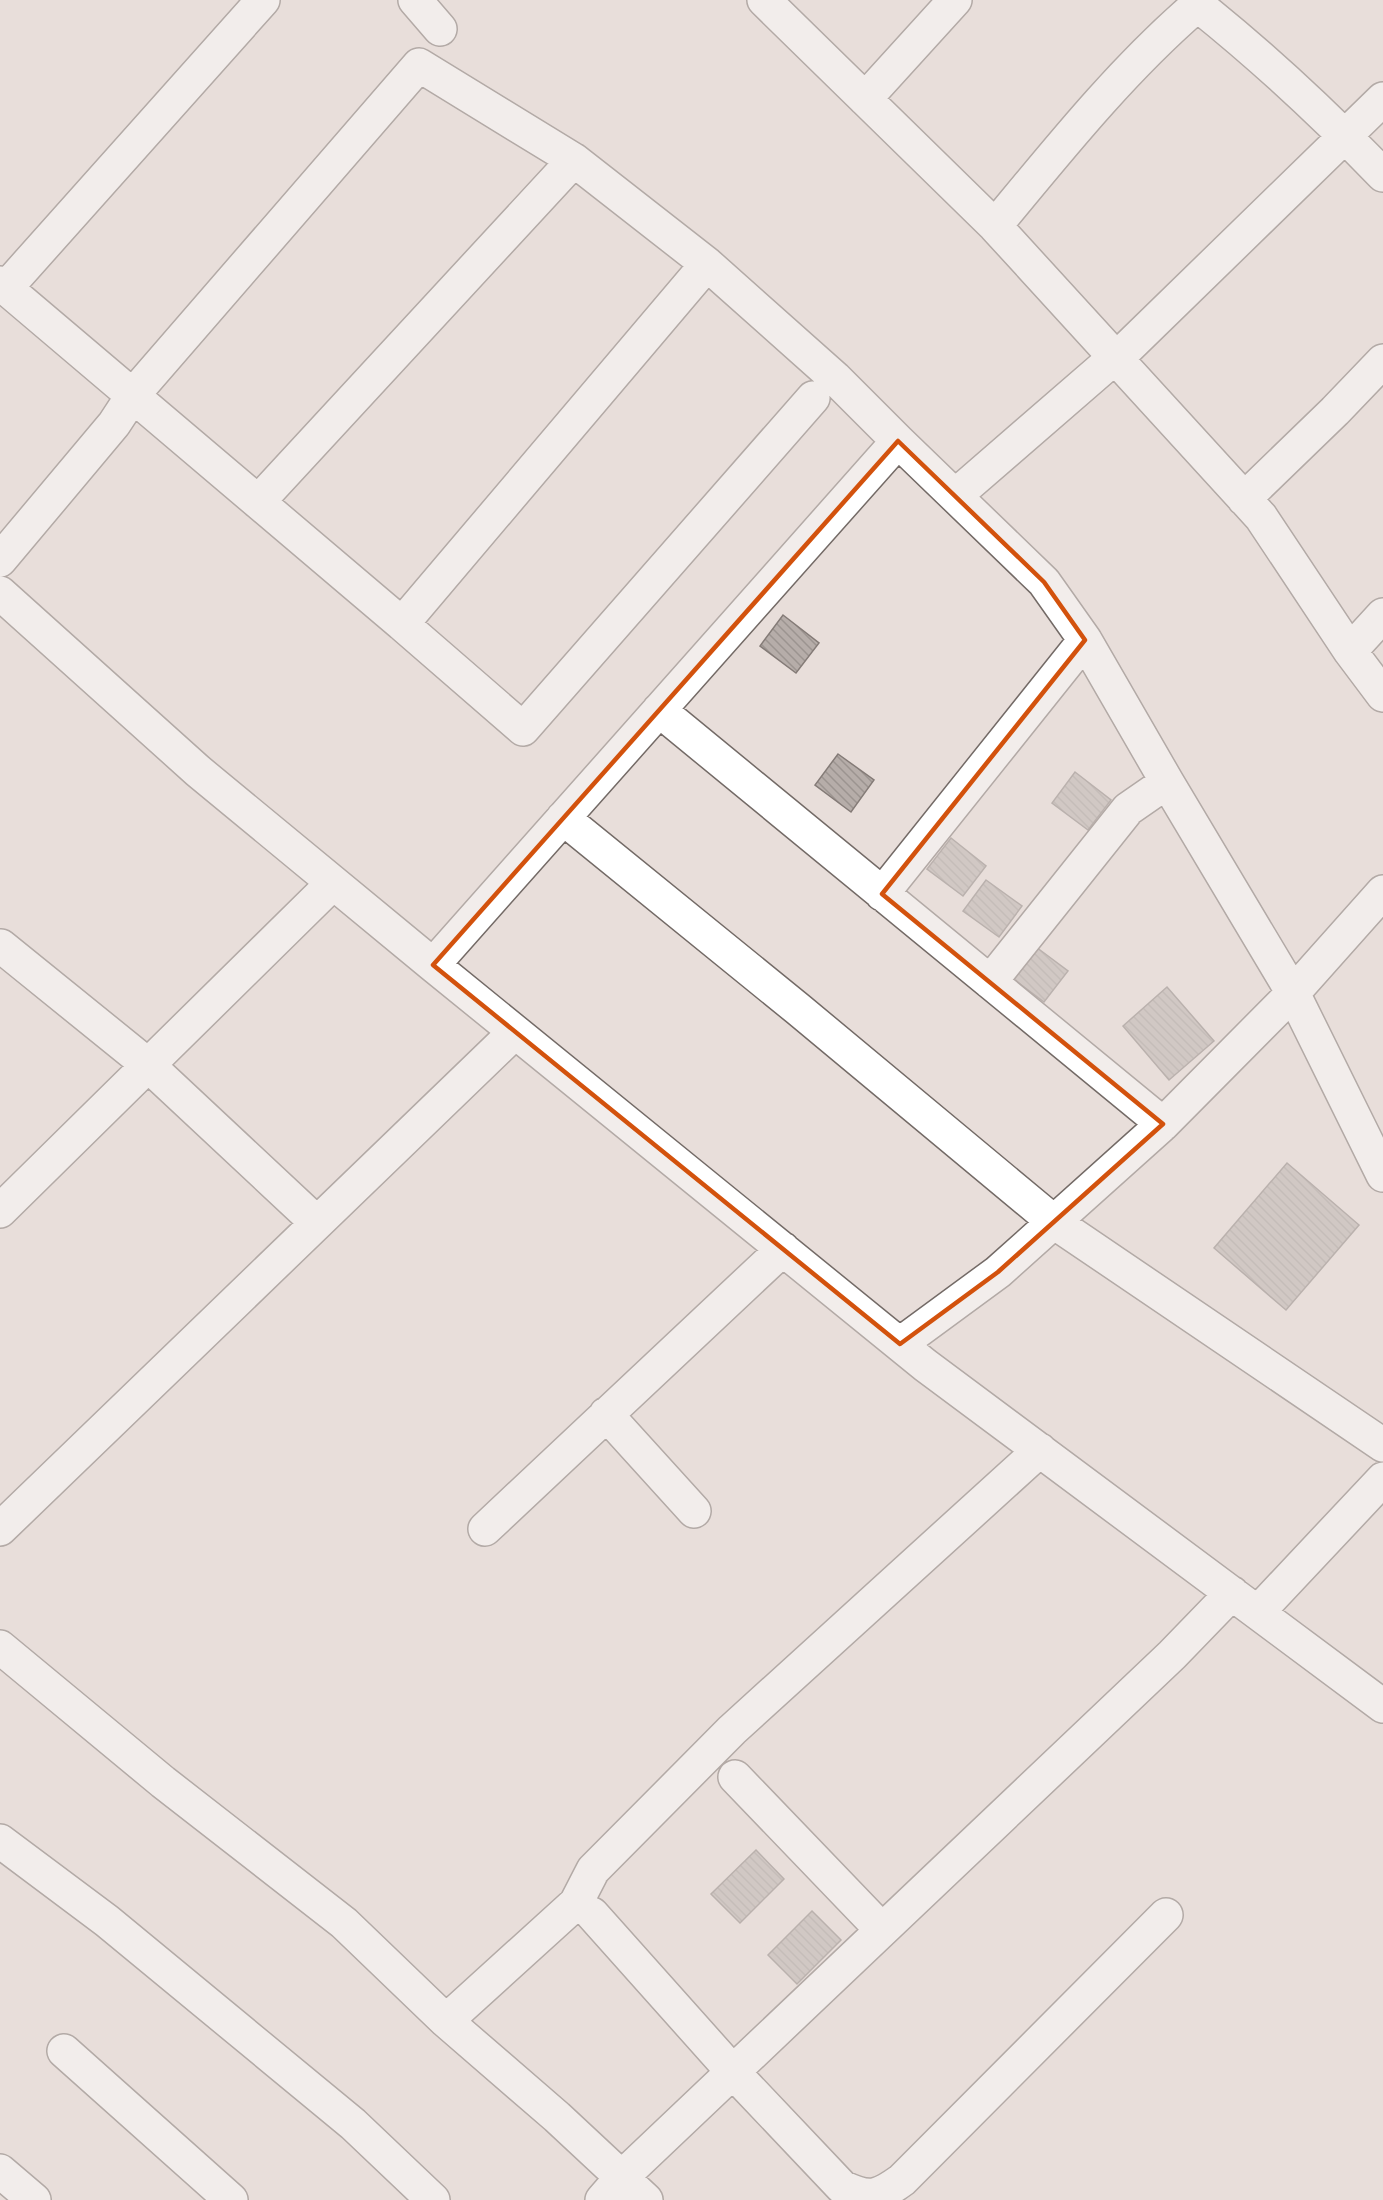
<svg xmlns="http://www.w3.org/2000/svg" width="1383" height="2200" viewBox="0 0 1383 2200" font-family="'Source Sans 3',sans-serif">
<defs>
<pattern id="building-back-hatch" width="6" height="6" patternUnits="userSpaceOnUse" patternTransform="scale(1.5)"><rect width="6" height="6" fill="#b6ada9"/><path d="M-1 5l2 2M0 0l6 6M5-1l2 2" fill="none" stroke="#9c9490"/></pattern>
</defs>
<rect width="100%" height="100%" fill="#e8deda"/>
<path fill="url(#building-back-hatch)" stroke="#847b77" stroke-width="1.5" d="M783,615l36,28 -23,30 -36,-27z
M838,754l36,26 -23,32 -36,-27z
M1075,772l36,28 -23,30 -36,-27z
M951,838l35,28 -23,30 -36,-27z
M986,880l36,26 -23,31 -36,-26z
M1032,944l36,27 -24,31 -36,-27z
M1167,987l47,54 -45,39 -46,-54z
M1287,1163l72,62 -73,85 -72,-62z
M756,1850l28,29 -44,44 -29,-29z
M812,1911l29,29 -44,44 -29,-29z"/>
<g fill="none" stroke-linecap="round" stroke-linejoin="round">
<g stroke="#736a66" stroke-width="36">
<path id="minor" d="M415,0l25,29
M764,0l231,226 266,291 89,134 33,44
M865,99l90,-99
M995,226c63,-76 125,-154 200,-219l4,-1c65,52 126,109 184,169
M0,283l402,341 305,-360
M6,288l257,-288
M955,496l150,-130 11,-7 267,-260
M1244,499l91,-88 48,-50
M258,502l316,-342
M0,560l114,-136 19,-29 286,-330 155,95 133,104 128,114 63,63 146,141 41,58 -203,254
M0,593l198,178 235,194 492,400 458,341
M402,624l121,105 290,-331
M1085,640l82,142 126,211 90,182
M1350,651l33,-36
M659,710l504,414
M563,818l235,191 256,213 329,223
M1,946l147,119 169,158
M433,965l465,-524
M990,982l138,-173 39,-27
M0,1211l333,-328
M900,1344l98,-72 165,-148 130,-131 90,-101
M606,1414l88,97
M0,1529l515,-497
M485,1529l298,-280
M1258,1612l125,-133
M0,1647l163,135 181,141 102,98 111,96 89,83
M735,1777l147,153
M0,1841l107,80 246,203 80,76
M592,1914l141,158 109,115c28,13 35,11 60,-7l264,-265
M446,2021l130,-118 17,-33 139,-140 308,-280
M64,2051l167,149
M0,2171l34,29
M602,2200l20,-23 550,-522 60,-62"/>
</g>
<use href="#minor" stroke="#fff" stroke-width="33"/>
</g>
<path d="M0 0H1383V2200H0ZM898,441l146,141 41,58 -203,254 281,230 -165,148 -98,72 -467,-379z" fill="#e8deda" fill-opacity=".55" fill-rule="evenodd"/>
<path fill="none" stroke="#d3520d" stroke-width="4.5" stroke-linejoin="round" d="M898,441l146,141 41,58 -203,254 281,230 -165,148 -98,72 -467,-379z"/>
</svg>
